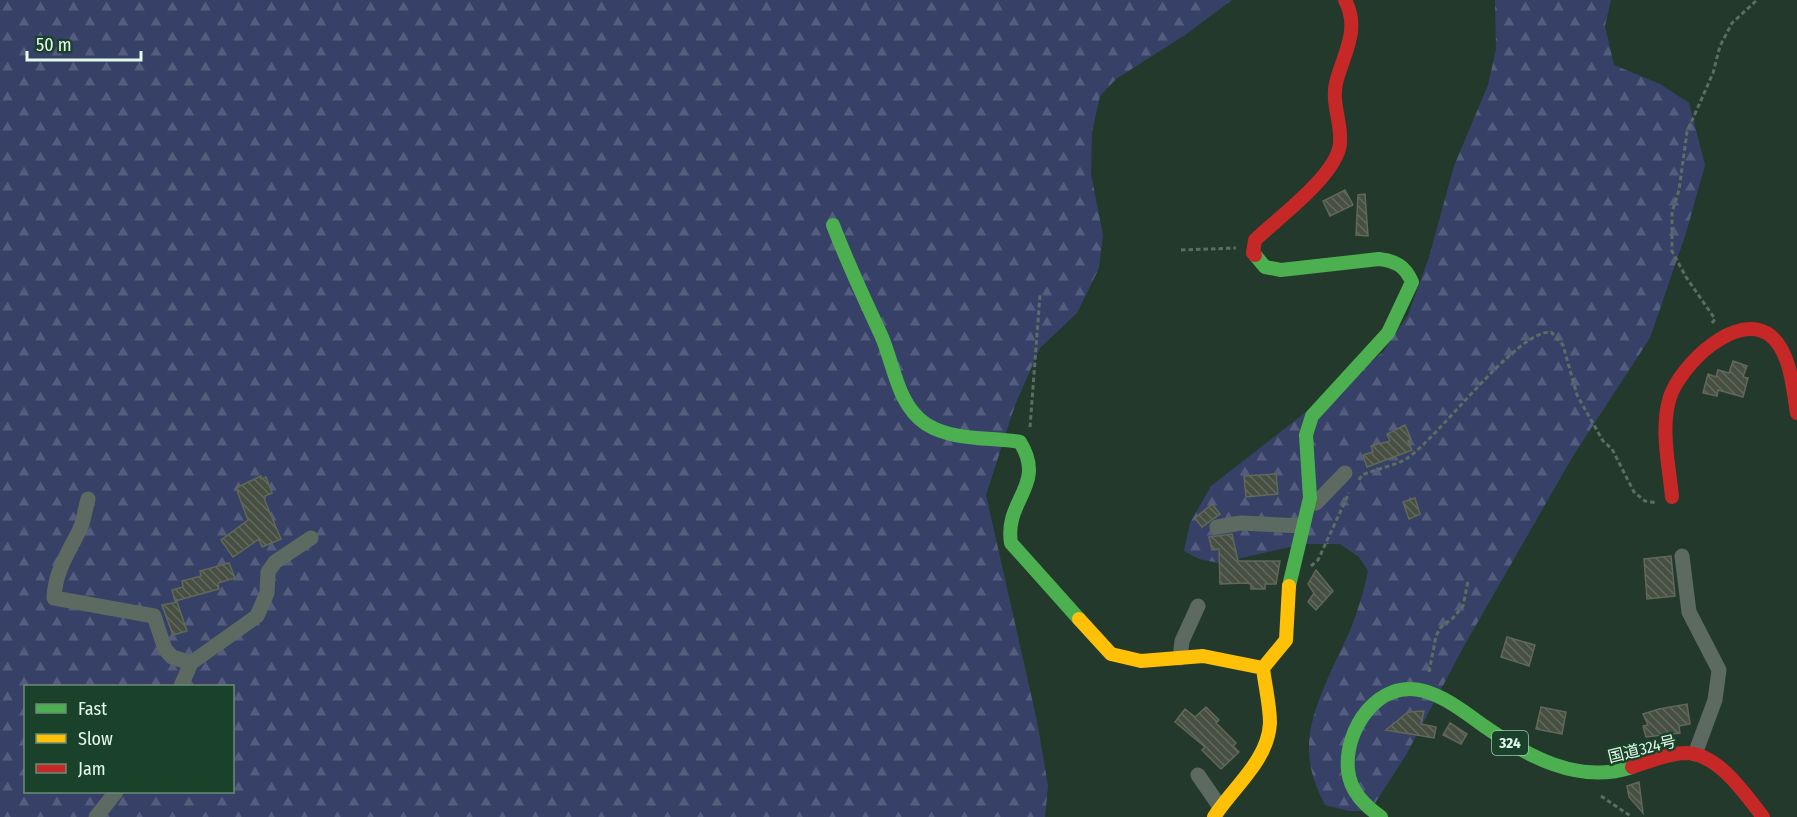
<svg xmlns="http://www.w3.org/2000/svg" width="1797" height="817" viewBox="0 0 1797 817" font-family="'Fira Sans Condensed','Noto Sans JP',sans-serif">
<defs>
<pattern id="forest-firs" width="22" height="20" patternUnits="userSpaceOnUse" patternTransform="scale(1.5)"><rect width="22" height="20" fill="#374167"/><path d="M5 1l3.5 6h-7zM16 11l3.5 6h-7z" fill="#545d7d"/></pattern>
<pattern id="building-back-hatch" width="6" height="6" patternUnits="userSpaceOnUse" patternTransform="scale(1.5)"><rect width="6" height="6" fill="#464f41"/><path d="M-1 5l2 2M0 0l6 6M5-1l2 2" fill="none" stroke="#61695d"/></pattern>
</defs>
<rect width="100%" height="100%" fill="#23392c"/>
<path fill="url(#forest-firs)" fill-rule="evenodd" d="M0,0h1232l-47,35 -69,44 -16,17 -8,36 -1,42 12,61 -4,33 -22,45 -37,35 -25,57 -29,90 51,226 11,65 -3,31h-1045zM26,686h206v106h-206z
M1495,0h116l-6,26 9,39 46,19 29,19 16,62 -19,68 -36,105 -77,118 -109,190 -58,109 -36,56h-21l-24,-6c-9,-18 -16,-35 -16,-56 -1,-38 27,-86 42,-121 7,-18 13,-38 17,-57l-9,-14 -19,-13h-37l-84,19 -20,-4 -15,-8 6,-28 21,-37 172,-134 25,-37 21,-58 25,-91 34,-81 8,-36z"/>
<path fill="url(#building-back-hatch)" stroke="#61685a" stroke-width="1.5" d="M1345,190l8,15 -23,11 -7,-15z
M1365,194l3,42 -12,-1 2,-40z
M1733,361l14,5 -4,11 5,1 -5,19 -25,-7 -1,6 -14,-3 5,-19 8,3 2,-7 11,3z
M1405,425l6,14 -3,2 4,9 -45,17 -4,-12 10,-3 -2,-6 19,-5 -3,-7z
M1276,474l2,20 -32,3 -2,-21z
M261,476v3l5,-2 6,16 -7,3v5l16,38 -19,8 -3,-8 -26,18 -12,-17 27,-20 -12,-32z
M1415,498l5,16 -11,5 -6,-17z
M1212,504l8,10 -18,13 -7,-9z
M1232,534l6,27h42l-4,23h-11v5h-14v-5l-6,-1 -25,1 -1,-35 -7,1 -3,-13z
M1671,556l4,40 -28,3 -3,-40z
M229,563l6,15 -17,5 1,6 -44,12 -3,-11 11,-3 -1,-6 19,-5 -1,-5z
M1316,570l17,21 -17,19 -8,-8 6,-9 -6,-9z
M177,602l10,29 -14,4 -11,-30z
M1507,637l28,8 -6,21 -28,-9z
M1687,704l3,20 -11,2 1,7 -34,4 -3,-11 5,-1 -5,-11 16,-5z
M1206,707l13,13 -3,3 20,20 -3,3 6,6 -18,17 -19,-19 3,-3 -30,-25 10,-13 10,8z
M1541,707l25,5 -4,22 -26,-5z
M1424,711l-3,13 15,3 -2,11 -48,-8 22,-18z
M1450,723l17,11 -6,10 -18,-9z
M1639,782l4,31 -14,-16 -2,-11z"/>
<g fill="none" stroke-linecap="round" stroke-linejoin="round">
<path stroke="#5e6c63" stroke-width="3" stroke-dasharray="4.5 3" stroke-linecap="butt" d="M1181,250l55,-2
M1712,323l3,-4 -29,-42 -14,-26v-39l7,-22 8,-58 26,-59 7,-27 12,-23 25,-23
M1030,427l10,-132
M1359,480l3,-5c12,-5 34,-10 44,-16 33,-21 109,-128 145,-127l12,13 14,50 26,46 9,8 22,43 11,9 12,2
M1311,566l7,-6 31,-67
M1429,672l7,-36 5,-9 12,-9 10,-12 5,-25
M1601,796l31,21"/>
<path stroke="#5d6a61" stroke-width="15" d="M88,499c-3,10 -4,23 -9,32 -11,22 -24,41 -25,67l100,18 11,33 7,8 19,6
M1309,503h7l29,-30
M1217,527l24,-4 62,3
M1682,556l7,56 30,58 -4,30 -20,54
M1180,658l2,-17 16,-35
M181,686l10,-23 66,-47 10,-23 1,-21 7,-10 36,-24
M1198,775l22,32
M96,817l20,-25"/>
<path stroke="#4caf50" stroke-width="14" d="M833,225c14,37 31,73 48,110 13,29 16,70 45,89 26,17 64,13 94,18 27,44 -16,57 -9,101l68,76
M1255,255l10,12 16,3 98,-11c17,2 26,7 33,23l-24,51 -76,83 -6,19 4,63 -21,88
M1381,817c-17,-12 -31,-26 -33,-47 -4,-40 30,-92 76,-79 22,6 42,22 60,35 43,30 94,59 148,41"/>
<path stroke="#ffc107" stroke-width="14" d="M1079,619l32,35 30,7 62,-5 60,12
M1214,817c19,-30 54,-56 56,-94 0,-18 -5,-37 -7,-55l23,-28 3,-54"/>
<path stroke="#c62828" stroke-width="14" d="M1255,255l-2,-2 2,-13c23,-22 81,-64 85,-96 2,-23 -10,-42 -3,-65 8,-28 23,-50 8,-79
M1672,497c-3,-32 -12,-69 -2,-100 10,-31 67,-88 101,-61 20,17 22,54 26,77
M1632,767c17,-5 36,-14 54,-14 33,1 59,41 77,64"/>
</g>
<g text-anchor="middle" dominant-baseline="central" stroke-width="5" stroke-linejoin="round" paint-order="stroke">
<rect fill="#1a422a" stroke="#a7c3b0" stroke-width="1.5" x="1492" y="731" width="36" height="24" rx="4.5"/>
<g font-size="15" font-weight="bold" fill="#e4faea">
<text x="1510" y="743">324</text>
</g>
<g font-size="16" fill="#e4faea" stroke="#1a422a">
<text transform="translate(1642 749) rotate(-14)">国道324号</text>
</g>
</g>
<rect x="24" y="685" width="210" height="108" fill="#1a422a" stroke="#6b8c77" stroke-width="1.5"/>
<rect x="36" y="704" width="30" height="9" fill="#4caf50" stroke="#6b8c77" stroke-width="1.5"/>
<text x="78" y="715" font-size="18" fill="#e4faea">Fast</text>
<rect x="36" y="734" width="30" height="9" fill="#ffc107" stroke="#6b8c77" stroke-width="1.5"/>
<text x="78" y="745" font-size="18" fill="#e4faea">Slow</text>
<rect x="36" y="764" width="30" height="9" fill="#c62828" stroke="#6b8c77" stroke-width="1.5"/>
<text x="78" y="775" font-size="18" fill="#e4faea">Jam</text>
<path d="M27 51v9h114v-9" fill="none" stroke="#e4faea" stroke-width="3"/>
<text x="36" y="51" font-size="18" fill="#e4faea" stroke="#1a422a" stroke-width="4.5" paint-order="stroke">50 m</text>
</svg>
